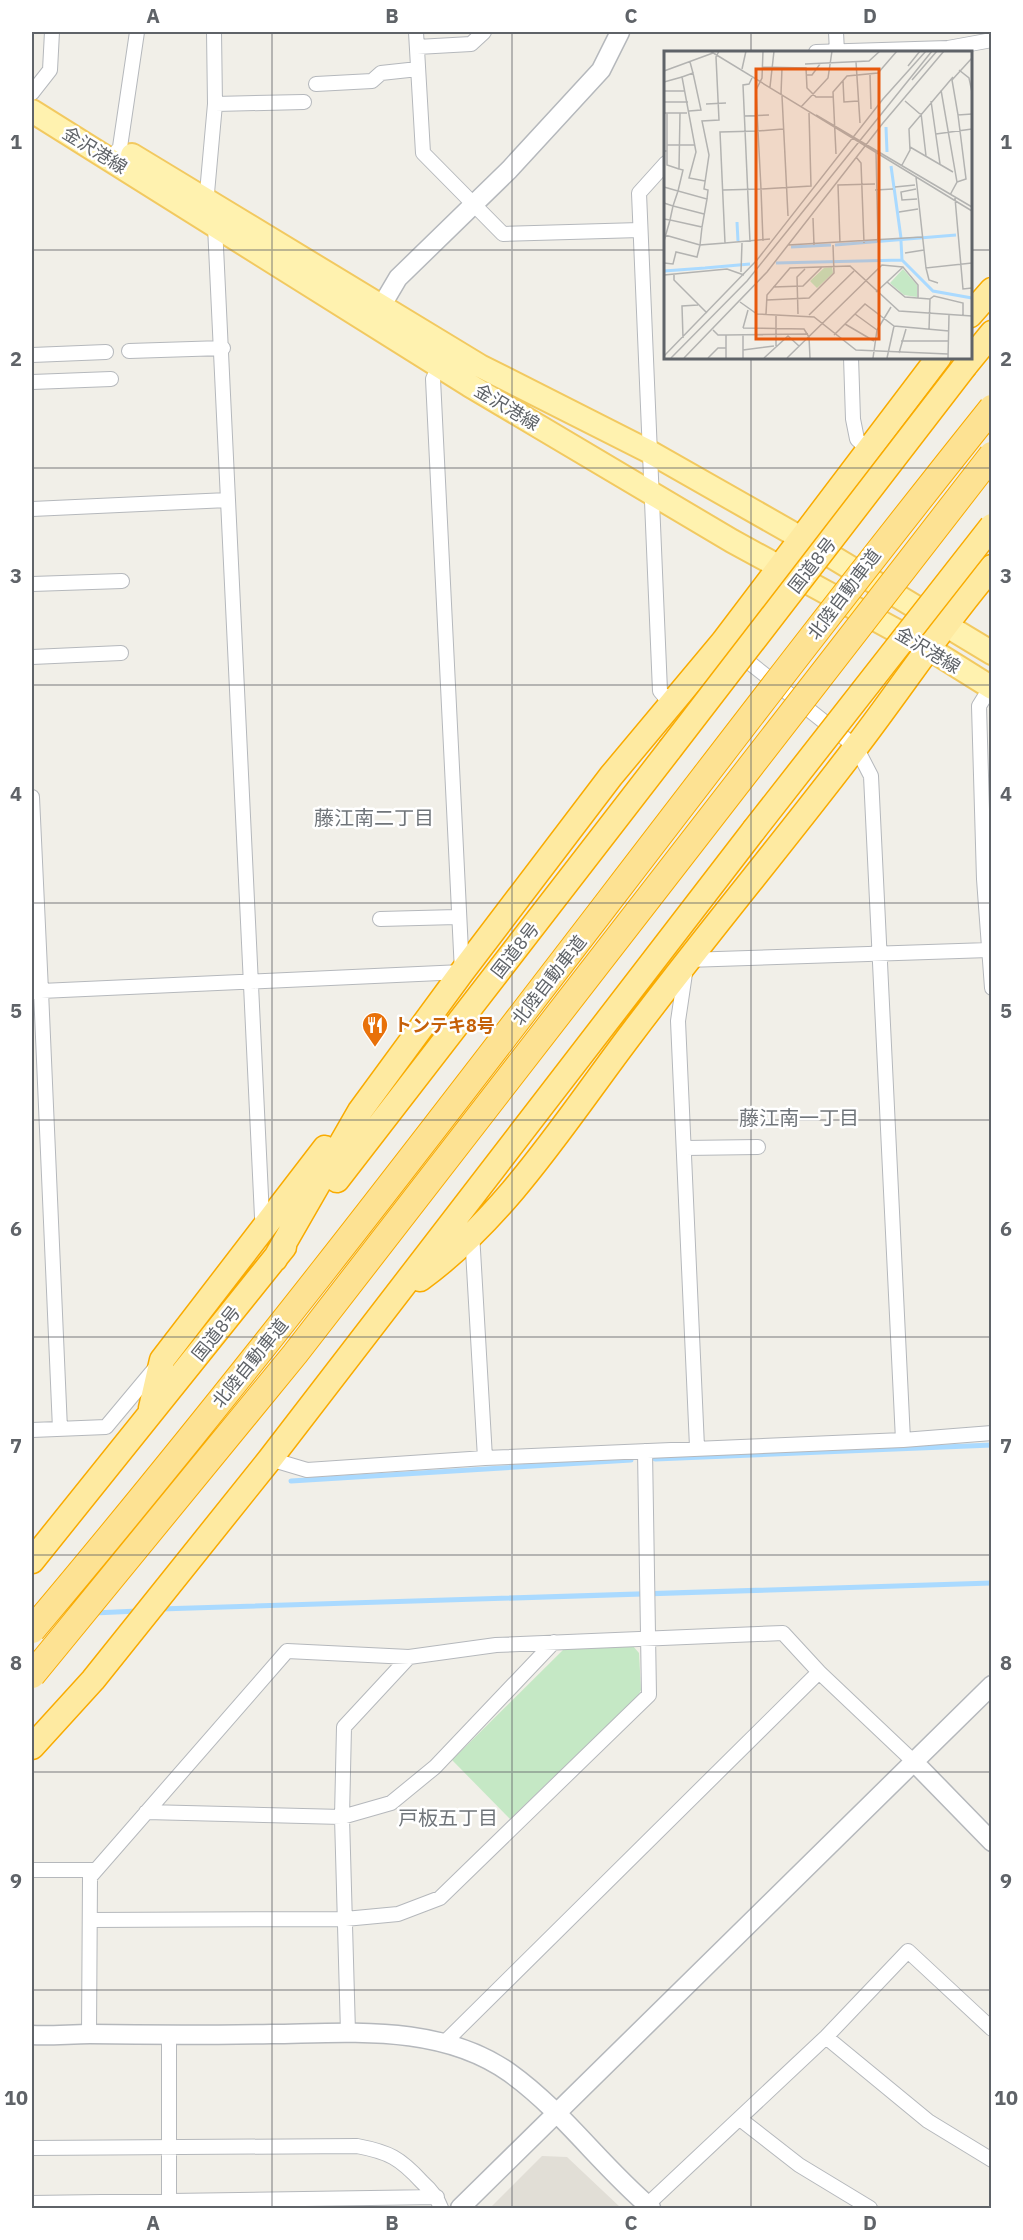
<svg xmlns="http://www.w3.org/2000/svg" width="1023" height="2240" viewBox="0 0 1023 2240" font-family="'IBM Plex Sans','Noto Sans JP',sans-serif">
<rect width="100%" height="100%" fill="#f1efe8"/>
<path fill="#e1ded6" d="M542,2156l25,1 54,51h-131z"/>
<path fill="#c5e8c5" d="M573,1646h60l6,7 2,37 -3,6 -128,123 -58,-59 112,-111z"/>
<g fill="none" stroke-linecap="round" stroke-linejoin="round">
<path stroke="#aadaff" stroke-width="5" d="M655,1459l337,-14
M291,1481l340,-21
M160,1609l832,-26
M94,1613l44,-2"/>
<g stroke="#b5b8bc" stroke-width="16">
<path id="minor" d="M416,32l7,121 80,81 137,-4
M836,32l1,20
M417,47l54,-3 13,-12
M816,52l132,-4 44,-8
M316,84l56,-3 9,-8 37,-4
M32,93l18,-23 2,-38
M215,104l89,-2
M111,160l9,-13 17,-115
M666,163l-27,30 21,498 10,12
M206,204l9,-100 -1,-72
M215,226l47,991 6,6
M129,351l94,-3
M32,355l74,-3
M851,357l2,62 4,20 13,12
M32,382l79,-3
M32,509l196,-9
M32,584l90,-3
M736,652l120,95 15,29 32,664
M32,657l89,-4
M992,685l-13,21 5,173 8,109
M32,797l9,194 -9,1
M380,919l77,-2
M685,1148l73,-1
M472,1233l13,225
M60,1429l-19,-438 421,-19 -29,-593 6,-12
M32,1430l74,-3 51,-61
M697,1447l-19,-426 9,-61 302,-10
M270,1459l37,11 178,-12 418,-18 89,-7
M146,1812l196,5 49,-14 44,-36 119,-125
M32,1870h64
M90,1920l255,-1 53,-5 42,-16 209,-203 -4,-244
M348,2033l-6,-216 2,-90 65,-70
M89,2034l1,-157 197,-226 122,6 87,-12 287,-12 36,39 94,89
M169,2036v172
M826,2037l102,84 64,39
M445,2042l374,-370
M740,2119l59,46 71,43
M32,2148l325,-2c32,6 43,12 65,36 9,8 15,15 19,26
M32,2203l405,-6
M647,2205l179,-168 82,-86 84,78"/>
</g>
<g stroke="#b5b8bc" stroke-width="21">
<path id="tertiary" d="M375,317l23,-39 111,-108 92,-100 19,-38
M913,1761l79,81
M32,2035c19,1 39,-1 58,-1 61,1 122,1 182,0 80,-1 169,-10 238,39 53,38 91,93 141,135
M460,2208l532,-523"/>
</g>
<g stroke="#f2c960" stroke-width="26">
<path id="primary" d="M32,111l437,274 263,156 196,107 64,40
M132,155l348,211 168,85 153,87 191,115"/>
</g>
<g stroke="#f9ab00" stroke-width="27">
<path id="trunk" d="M970,315l22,-25
M965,366l27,-33
M337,1180l333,-431
M275,1259l85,-148 102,-139 149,-196 112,-134 216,-285
M420,1279c87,-63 148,-162 212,-246 73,-97 151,-190 224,-286 46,-60 87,-123 136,-180
M151,1408l11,-48 163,-212
M32,1561l252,-314
M32,1747l61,-67 177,-221 484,-629"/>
</g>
<use href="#minor" stroke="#fff" stroke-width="14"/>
<use href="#tertiary" stroke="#fff" stroke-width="18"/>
<use href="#primary" stroke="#fff2af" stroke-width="22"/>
<use href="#trunk" stroke="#feeaa1" stroke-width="24"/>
<g stroke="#f9ab00" stroke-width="27" stroke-linecap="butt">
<path id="trunk-bridge" d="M670,749l295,-383
M754,830l238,-304"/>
</g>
<g stroke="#f9ab00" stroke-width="28" stroke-linecap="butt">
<path id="motorway-bridge" d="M32,1630c334,-396 636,-817 960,-1222
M32,1675l263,-321 697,-899"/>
</g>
<use href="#trunk-bridge" stroke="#feeaa1" stroke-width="24"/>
<use href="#motorway-bridge" stroke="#fde293" stroke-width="26"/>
</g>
<path fill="none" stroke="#5f6368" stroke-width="1.5" stroke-opacity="0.55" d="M272,32v2176M512,32v2176M751,32v20M32,250h634M970,250h22M751,357v1851M32,468h960M32,685h960M32,903h960M32,1120h960M32,1337h960M32,1555h960M32,1772h960M32,1990h960"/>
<defs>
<g id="restaurant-pin" transform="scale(1.35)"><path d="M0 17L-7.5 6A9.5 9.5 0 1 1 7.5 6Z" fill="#e8710a" stroke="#fff"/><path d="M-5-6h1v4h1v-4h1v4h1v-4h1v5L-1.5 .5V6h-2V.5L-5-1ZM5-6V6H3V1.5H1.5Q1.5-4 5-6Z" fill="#fff"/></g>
</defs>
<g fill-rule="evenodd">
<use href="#restaurant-pin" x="375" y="1025"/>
</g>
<g text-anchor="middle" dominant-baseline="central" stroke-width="5" stroke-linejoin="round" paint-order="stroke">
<g font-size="18" fill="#5f6368" stroke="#fff">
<text transform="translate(95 150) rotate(32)">金沢港線</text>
<text transform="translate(507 407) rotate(31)">金沢港線</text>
<text transform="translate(812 565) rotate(-52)">国道8号</text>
<text transform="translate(844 594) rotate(-53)">北陸自動車道</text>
<text transform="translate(928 650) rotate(31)">金沢港線</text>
<text transform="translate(515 950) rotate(-52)">国道8号</text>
<text transform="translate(549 980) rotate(-52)">北陸自動車道</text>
<text transform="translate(216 1333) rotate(-51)">国道8号</text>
<text transform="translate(250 1363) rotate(-51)">北陸自動車道</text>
</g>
<g font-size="18" font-weight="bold" fill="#c56008" stroke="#fff" text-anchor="start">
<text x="394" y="1025">トンテキ8号</text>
</g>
<g font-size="20" fill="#70757a" stroke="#fff">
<text x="374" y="817">藤江南二丁目</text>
<text x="799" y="1117">藤江南一丁目</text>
<text x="448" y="1817">戸板五丁目</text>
</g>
</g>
<g transform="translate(664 51)">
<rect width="308" height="308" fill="#f1efe8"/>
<path d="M160,217l8,-1 1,6 -16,15 -7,-7zM239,218l14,16v12l-13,-2 -14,-12z" fill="#c5e8c5"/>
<path fill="none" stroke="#aadaff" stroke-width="3" d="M222,76l1,25M227,115l10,72M73,171l1,19M237,190l1,19M171,194l121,-10M127,196l40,-2M112,212l126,-3 31,31 39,7M41,217l45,-4M0,220l41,-3"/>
<path fill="none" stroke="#b3b3b1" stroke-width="1.5" d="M46,0l262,160M308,7l-20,22 6,35 14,-1M26,11l3,11 -11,4 14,75 -7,26 16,3M192,11l4,61M141,13l64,-3 11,-10M244,15l12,-15M98,16l44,1 1,20 9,9h17M78,18l4,-18M295,19l10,8 3,14M0,20l49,-18M142,24h6l8,-11M206,24l1,34M248,29l25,-29M179,30l1,21 14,-1M0,31l18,-5M106,36l4,-36M277,39l16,92 -7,13M0,40h21M117,43l1,-26M118,45l6,120M241,50l15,13M267,50l9,63M0,51h24M42,53l20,-1M137,56l27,-29 4,-27M25,60l12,-1 -8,-37M0,62h23M257,62l5,43M152,64l156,92M80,65l25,-1M272,83l36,-5M3,94v-32M246,96l43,25M0,100h3v14l12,4M3,100v-6h27M212,100l2,91M172,103l-3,-62 14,-16 31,-3 19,-22M192,106l5,6 3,80M238,114l8,-15 -1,-21 44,-52M252,126l10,91 46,-5M293,131l9,-3 -8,-64M0,136l14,4 -5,15 31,8M231,136l20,-2M252,138l-15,3 1,8 15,-1M59,139l38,-1 -3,-58 25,-2M211,139l18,-1M291,147l8,91 9,-1M43,148l1,-9 -4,-1 5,-34 -7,-34 17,-1 -3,-63 3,-6M0,152l9,3 -3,14 32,7 5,-28 -29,-8 5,-21 -4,-1 1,-56M235,161l19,-3M149,167l1,27M0,168l6,1 -6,21M1,184l35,10 2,-18M99,190l-2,-52 50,-3 -2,-73M86,191l-7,-157 6,-1 3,-6M61,192l45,-4M176,192l-2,-58 37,-1M124,194l134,-8M241,202l19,-3M0,212l9,1 3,-12 21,5 3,-12 25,-2 -5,-111 38,-1 -2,-41 6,-12 1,-27M262,217l3,12 9,3M77,221l1,-29M10,223v6l33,33M0,224l63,-6 17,6M223,231l16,-15 15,18v13M109,236l30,-1 19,-19M212,241l11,-10 18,15 25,2M103,249l42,-2 25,-25 -1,-28M76,251l17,12 57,3 42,33 92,4M102,263l1,-19 23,-27 60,-2 49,45 73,5M134,263l-1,-37 8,-8M191,263l22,16M112,264v31M145,264l45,-44M181,273l29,17M79,277l61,1 5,8 1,21M79,277l5,-18M49,279l5,5h8v23M265,279l1,-31 4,-3 29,7v12M62,284l82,-1M79,284v23M170,284l31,-31 29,22 55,5M19,287l-1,-32 16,-1M237,290h47M79,299l31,-4M235,302l7,-24M0,305l93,-96 126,-161 43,-48M7,307l76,-77 185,-230M20,307l83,-86 116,-149 61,-72M44,307l10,-10h8M100,307l24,-22 11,10M123,307l95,-93 21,2M209,307l4,-28 14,-23M223,307l7,-32M284,307l1,-43"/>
<path fill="#e8590c" fill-opacity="0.15" stroke="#e8590c" stroke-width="3" d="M92,18h123v270h-123z"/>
<rect width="308" height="308" fill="none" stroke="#5f6368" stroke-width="3"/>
</g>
<rect width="1023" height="2240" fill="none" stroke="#ffffff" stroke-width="66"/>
<rect x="33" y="33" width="957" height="2174" fill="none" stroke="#5f6368" stroke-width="2"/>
<g font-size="20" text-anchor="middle" font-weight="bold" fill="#5f6368">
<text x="153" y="23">A</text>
<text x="392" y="23">B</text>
<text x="631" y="23">C</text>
<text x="870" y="23">D</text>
<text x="16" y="149">1</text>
<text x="1006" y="149">1</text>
<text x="16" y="366">2</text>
<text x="1006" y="366">2</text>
<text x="16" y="583">3</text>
<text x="1006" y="583">3</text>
<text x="16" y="801">4</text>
<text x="1006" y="801">4</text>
<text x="16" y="1018">5</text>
<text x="1006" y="1018">5</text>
<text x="16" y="1236">6</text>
<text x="1006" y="1236">6</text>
<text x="16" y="1453">7</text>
<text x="1006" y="1453">7</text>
<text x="16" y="1670">8</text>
<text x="1006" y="1670">8</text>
<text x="16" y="1888">9</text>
<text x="1006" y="1888">9</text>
<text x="16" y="2105">10</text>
<text x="1006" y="2105">10</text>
<text x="153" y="2230">A</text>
<text x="392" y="2230">B</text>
<text x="631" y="2230">C</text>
<text x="870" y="2230">D</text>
</g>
</svg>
